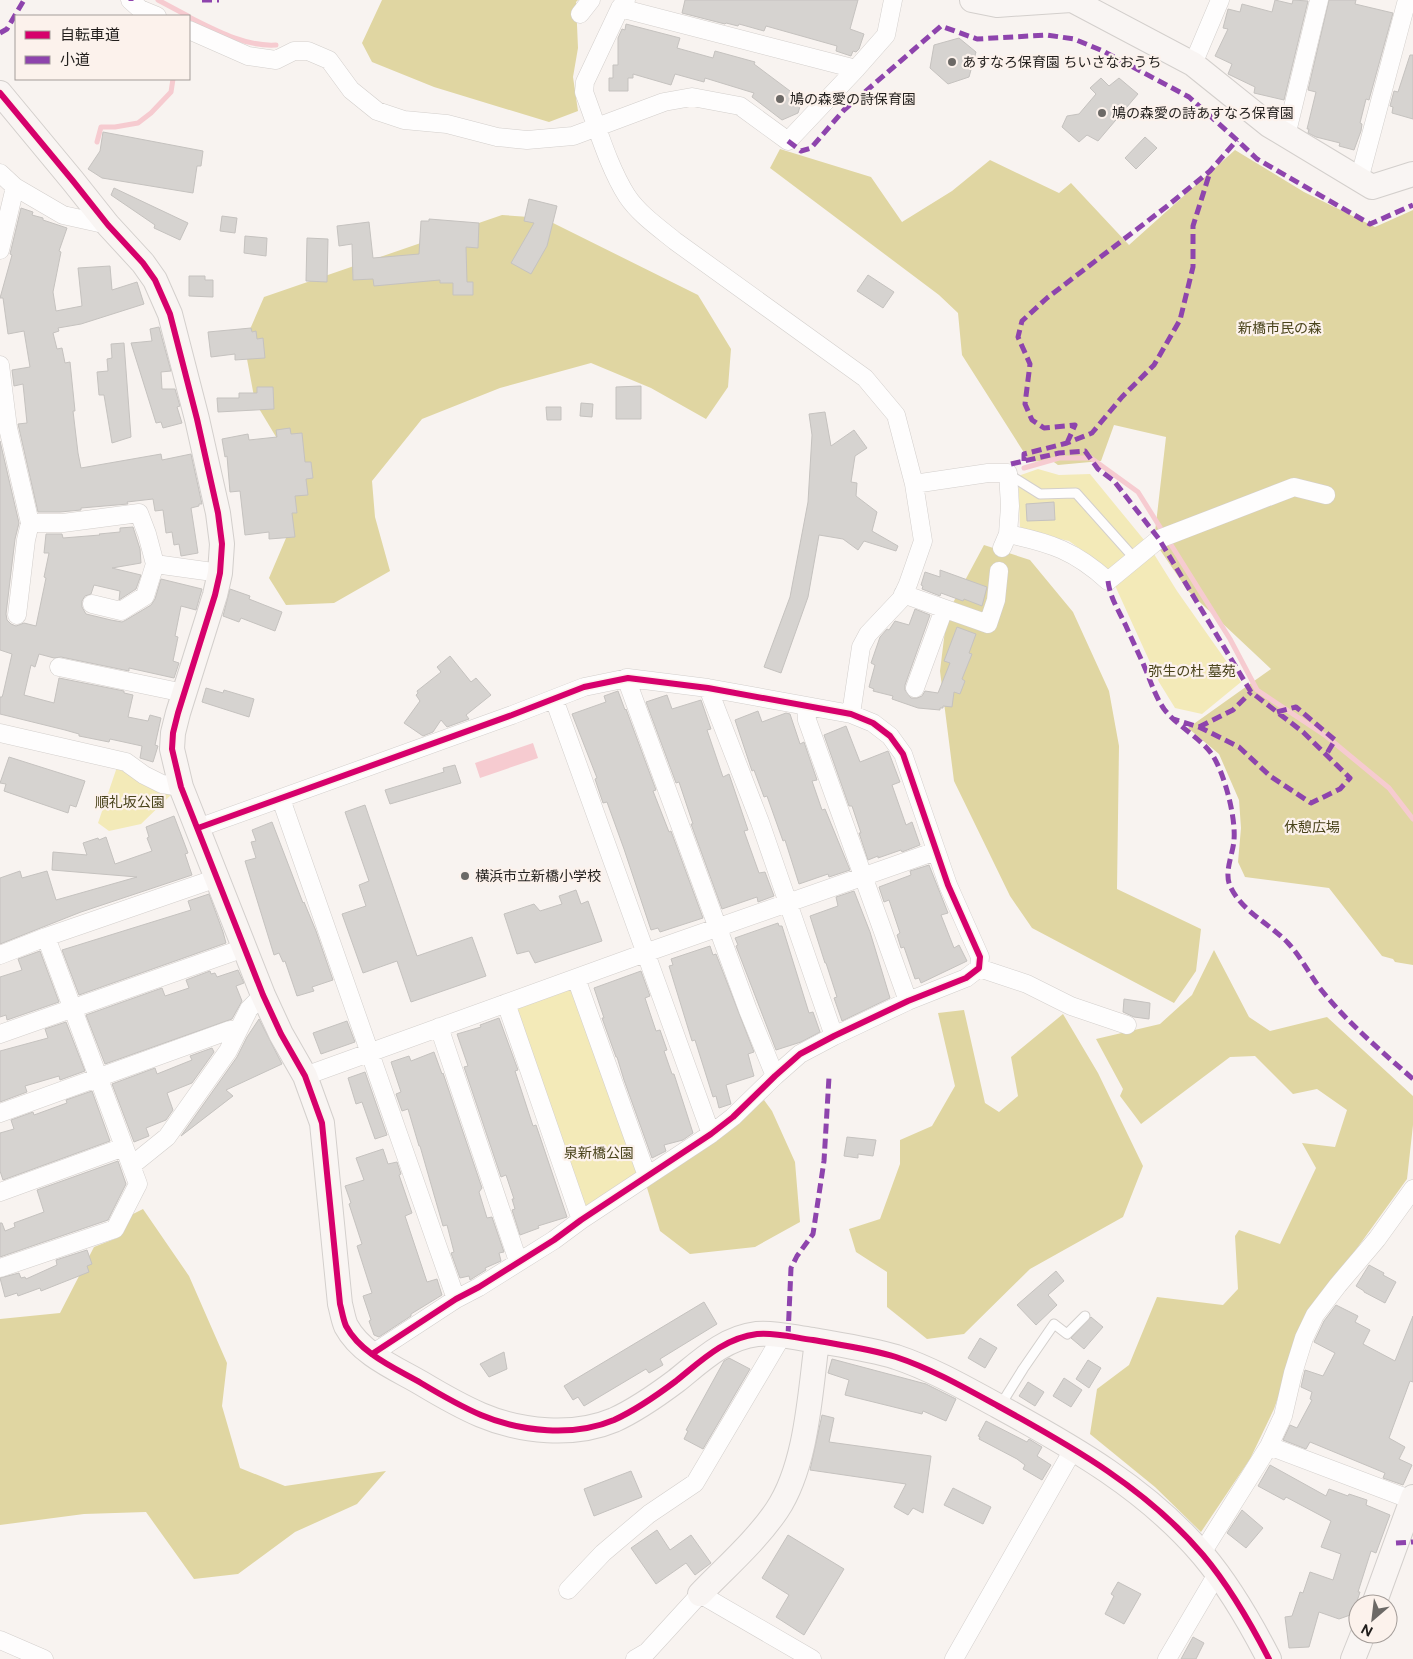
<svg xmlns="http://www.w3.org/2000/svg" width="1413" height="1659" viewBox="0 0 1413 1659" font-family="Figtree,'Noto Sans JP',sans-serif">
<rect width="100%" height="100%" fill="#f8f3f0"/>
<path fill="#f3eab8" d="M1038,469l21,6 31,-1 59,72 28,45 64,91 -39,32 -27,-6 -16,-26 -52,-114 -38,-27 -45,-10 -4,-4 -2,-51z
M117,767l56,26 -32,31 -32,7 -11,-8z
M572,986l67,188 -55,34 -69,-201z"/>
<path fill="#e0d6a2" d="M382,0h196l-2,2 2,46 -5,29 5,34 -29,11 -115,-35 -62,-25 -10,-19z
M780,149l91,28 31,45 50,-31 38,-31 69,33 12,-10 58,62 106,-95 69,42 71,35 38,-17v755l-18,-3 -2,-3 -11,-3 -53,-68 -84,-11 -7,-15 3,-34 -2,-28 -20,-46 -31,-26 83,-59 -83,-78 -34,-50 12,-104 -52,-12 -13,36 -43,4 -7,-5 -21,2 -68,-107 -4,-42 -19,-18 -169,-127z
M502,215l41,3 155,77 33,54 -3,38 -22,32 -55,-31 -60,-25 -91,25 -78,31 -50,62 3,36 15,54 -56,32 -48,2 -17,-27 23,-54 -2,-64 -35,-58 -11,-59 20,-46z
M984,545l46,15 43,52 36,79 10,55 -2,143 84,40 -5,42 -22,32 -142,-75 -22,-32 -56,-115 -14,-110 7,-57z
M1214,950l35,67 21,14 57,-14 86,79v29l-6,54 -78,108 -27,42 -28,80 -24,50 -49,73 -46,-45 -65,-53 7,-45 32,-24 28,-68 66,8 15,-16 -3,-53 4,-6 41,14 36,-76 -14,-25 33,4 12,-37 -30,-21 -24,5 -38,-38 -25,1 -89,67 -21,-28 3,-7 -27,-50 64,-15 32,-29z
M964,1010l21,93 14,9 19,-16 -7,-39 52,-43 35,59 45,93 -20,51 -93,52 -66,65 -37,5 -40,-32v-35l-31,-20 -7,-23 31,-10 20,-55v-24l32,-14 23,-40 -17,-73z
M764,1100l8,11 23,51 5,60 -45,25 -65,7 -30,-23 -15,-50 55,-30z
M143,1209l46,67 38,87 -5,43 18,62 45,18 101,-15 -29,33 -62,28 -57,42 -44,5 -48,-67 -62,2 -84,11v-206l60,-6 34,-66 23,-9 14,-23z"/>
<path fill="#f6cbd0" d="M533,743l5,15 -58,20 -5,-15z"/>
<g fill="none" stroke-linecap="round" stroke-linejoin="round">
<path stroke="#f6cbd0" stroke-width="5" d="M158,0l30,16
M189,17c26,13 57,30 87,28
M97,142l4,-15h14l23,-4 13,-10 20,-21 2,-13
M1024,468l35,-10h32l47,34 92,147 27,51 69,46 63,52 24,31"/>
</g>
<path fill="#d6d3d0" stroke="#c5c2bf" d="M685,0h173l-8,29 14,5 -5,15 -3,3 -3,-1 -2,5 -15,-5 1,-5 -71,-20 -2,5 -25,-7 -1,2 -12,-3 -1,1 -43,-11z
M1275,0l17,4 1,-4 15,1 -24,99 -30,-7 1,-6 -27,-13 4,-10 -17,-8 13,-27 -5,-1 5,-19 12,3 2,-8 30,8z
M1329,0h27l-1,4 38,9 -24,87 -3,-1 -6,24 2,1 -1,7 -7,19 -15,-4 1,-3 -24,-6 -8,-4 1,-4h-2l9,-37 -8,-2z
M626,24l54,14 -3,10 36,10 2,-7 40,11 -1,2 48,36 -4,13 -16,7 -30,-23 2,-4 -49,-15 -1,4 -29,-8 -4,11 -38,-11v4h-5v13h-19v-13h4v-13h5v-27l4,-9 3,1z
M959,38l17,14 -7,25 -21,7 -18,-16 4,-23z
M1410,55h3v64l-21,-6 1,-6 -3,-1 4,-15 4,1z
M1101,78l8,8 10,-8 19,16 -40,47 -11,-6 -8,7 -17,-15 5,-11 12,-2 17,-20 -6,-6z
M103,132l100,19 -2,15h-4l-4,27 -91,-15 -14,-9 12,-18z
M1145,137l12,11 -21,21 -11,-11z
M114,188l74,35 -8,17 -26,-12 1,-3 -44,-30z
M529,199l28,7 -10,40 -16,28 -20,-11 23,-40 -10,-2z
M21,208l12,4 -1,3 11,3v2l24,8 -8,23 2,1 -8,40 3,19 26,-5 -4,-38 32,-2 2,24 25,-8 7,22 -63,20 -23,4 1,3 -6,2 4,16 5,-1 3,15 5,-1 5,49h-2l5,42 3,15 80,-14 1,6 29,-6 11,50h-3v2l-8,2 7,45 -17,3 -2,-12 -5,1 -2,-13 -6,1 -3,-23 -8,1 -2,-12 -26,3 1,2 -47,4v2l-21,2h-22l-20,-88 9,-1 -4,-39 -9,2 -2,-16 18,-3 -6,-36 -16,3 -5,-36h-3l12,-43 -2,-1z
M222,216l15,2 -2,15 -15,-2z
M429,219l50,4 -1,25 -12,-1 1,35h6v13h-20v-12h-13v-3l-66,6 -1,-7 -20,1 -1,-36 -13,2 -2,-20 32,-4 4,36 46,-4 2,-33h8z
M245,236l22,2 -1,18 -22,-3z
M307,238l21,1 -1,43 -21,-1z
M868,275l26,17 -11,16 -26,-17z
M189,276h16v4h8v17l-24,-1z
M159,327l12,44 -10,1 1,17h13l5,17 -3,1 5,16 -19,5 -2,-6 -5,1 -25,-80 21,-2 -2,-12z
M251,328l1,4 4,-1 1,8 6,-1 2,20 -30,2v-6l-24,3 -3,-25z
M124,343l7,94 -19,6 -8,-48h-5l-2,-23 11,-1 -1,-12 5,-1 -1,-14z
M641,386v33h-25v-32z
M257,387h16l1,22 -56,3 -1,-14h22v-5h18z
M581,403l12,1 -1,13 -12,-1z
M546,407h15v13h-14z
M825,412l6,34 23,-16 13,18 -12,8 -4,26 6,1 -1,13 21,16 -5,19 26,15 -2,5 -32,-10 -6,9 -15,-11 -24,-4 -11,62 -27,76 -17,-6 26,-70 18,-95 4,-67 -3,-21z
M290,428l1,6 11,-1 3,29h6l2,16 -7,1 2,16 -13,1 2,17h-5l3,24 -26,2v-7l-24,3 -5,-44 -10,1 -3,-36 -2,1 -3,-18 26,-5 1,6 28,-3 -1,-7z
M0,441l19,82 -4,16 -9,75 1,6 4,4 5,2 8,-3 12,3 10,-48 -2,-1 5,-24h-5l2,-19h16l1,4 37,-3 -1,-1 21,-2v-4l13,-1 7,22 1,14 -29,5 29,7 -5,14 -17,11 1,-9 -26,-6 -3,9 -6,2 -3,5v6l4,7 25,6 11,2 4,-2 25,-15 4,-6 6,-20 41,10 -6,21 -15,-4 -6,30 3,1 -5,24 6,2 -5,15 -45,-10v3l-68,-14 -7,1 -15,-4 -4,13 -4,-2 -7,30 30,8 5,-25 65,13v2l9,2 -5,22 20,4 2,-6 11,3 -6,27 3,1 -5,16 -13,-4 2,-12 -32,-7 -1,3 -30,-6v-2l-14,-4 -65,-16v-17h2l1,-3 9,-40 -12,-4z
M1054,502l1,18 -28,1 -1,-17z
M940,570l47,17 -5,19 -18,-7 -1,2 -22,-8 -1,3 -18,-7 1,-3 -2,-1 4,-13 15,5z
M230,589l20,7 -1,3 33,13 -7,19 -34,-13 -2,4 -16,-6z
M915,609l15,6 -25,70v5l6,8h6l5,-2 3,-5 13,2 12,-30 -6,-2 13,-34 19,7 -7,19 3,1 -10,25 3,2 -5,13 -6,-2 -2,15 -9,-1v2h-3v2l-22,-2 -26,-9 1,-3 -20,-5 1,-2 -5,-2 6,-22 -4,-2 9,-26 7,-8 2,1 6,-9 14,4z
M450,656l21,26 5,-4 15,17 -25,20 3,4 -22,8 -6,-7 -8,12 -10,4 -19,-13 16,-22 -4,-6 2,-2 -1,-2 24,-19 -4,-5z
M206,688l17,5 1,-3 30,9 -5,18 -47,-15z
M618,691l7,19 1,-1 30,81 -3,1 16,41 2,-1 32,87 -43,14 -2,-4 -7,2 -27,-81 -17,-47 -4,1 -8,-24 2,-1 -25,-64 34,-12 -2,-6z
M667,695l5,14 29,-9 10,29 -4,1 16,47 6,-3 19,56 -4,1 15,42 6,-1 9,24 -16,6 -1,-5 -35,12 -31,-85h2l-14,-42 -3,1 -30,-81z
M758,711l4,11 24,-9 4,1 10,30 4,-2 13,38 -5,1 10,29 3,-1 25,61 -21,7 -1,-3 -29,10 -14,-44 -2,1 -16,-45 -3,1 -10,-27 -2,1 -17,-51z
M846,726l14,36 28,-11 1,2 11,29 -8,3 14,40 6,-3 8,23 -18,7 -1,-2 -23,8v-2l-10,4 -9,-27h2l-9,-27h-3l-25,-71z
M9,757l76,24 -9,26 -6,-2 -2,8 -64,-22 2,-7 -6,-1z
M455,765l6,18 -71,21 -5,-14 59,-18 -1,-4z
M365,805l52,151 55,-19 14,39 -75,26 -14,-41 -34,12 -21,-59 24,-8 -7,-21 10,-4 -24,-69z
M174,816l14,37 -3,1 7,21 -111,37 -81,32v-66l20,-7 2,7 25,-7 9,29 81,-23 -85,-7 1,-18 34,3 -4,-12 15,-5 1,2 7,-3 9,27 37,-13 -5,-13 2,-1 -3,-10z
M272,822l31,81 1,-1 12,29 17,49 -21,7 2,4 -17,5 -12,-35 -2,1 -4,-9 -5,2 -29,-94 11,-3 -5,-16 5,-1 -4,-11z
M929,865l19,48 -7,2 13,33 5,-3 8,16 -46,22 -2,-5 -4,1 -11,-32 -3,1 -4,-13 3,-2 -11,-33 -5,2 -5,-15 32,-12 -1,-4z
M576,890l5,14 7,-3 14,40 -67,22 -6,-12 -12,3 -13,-40 30,-10 6,7 22,-7 -3,-8z
M854,891l16,41 20,66 -48,23 -8,-23 3,-1 -11,-34h-1l-15,-47 28,-10 -2,-9z
M209,894l14,38 3,11 -147,52 -17,-45 129,-40 -3,-9z
M778,923l1,3h3l27,87 4,-1 7,20 -19,10 -25,8 -40,-104 2,-1 -3,-7z
M710,946l3,9 3,-1 38,98 -6,2 6,22 -28,9 5,19 -12,4 -3,-12 -3,1 -18,-57 -3,1 -23,-75 4,-1 -2,-6z
M40,951l19,51 -52,18 -1,-5 -6,2v-40l22,-7 -4,-11z
M238,970l6,13 -8,3 6,15 -10,18 -127,45 -19,-49 76,-27 3,8 24,-8 -3,-8 24,-9 1,3 4,-1 2,4z
M641,971l9,25 -5,2 11,33 4,-1 7,20 -3,1 8,23h2l19,59 -10,7 -19,5 2,6 -14,7 -28,-78 -7,-23h-1l-14,-39h2l-10,-30z
M1124,999l26,4 -1,16 -15,-2 -11,-5z
M499,1018l19,52 -3,1 18,55 3,-1 31,92 -29,9 1,2 -19,7 -8,-25 3,-1 -3,-10h2l-8,-24 -5,2 -37,-110 4,-1 -11,-32 24,-7 -1,-2z
M259,1019l23,45 -56,26 7,6 -52,40 56,-79 10,-20z
M347,1021l8,21 -34,12 -8,-21z
M66,1022l19,49 -25,9 -1,-4 -34,10 2,6 -27,10v-51l48,-13 -3,-9z
M212,1048l2,4 -22,31 -25,10 6,17 -7,10 -20,8 3,8 -15,6 -22,-58 43,-16 2,6 35,-14 -2,-4z
M434,1052l8,22 1,-1 39,115 -3,4 8,26 5,-1 12,35 -5,1 2,8 -16,7 1,2 -16,10 -1,-4 -9,2 -9,-25 3,-1 -7,-27 -4,1 -23,-80h-1l-11,-37 -6,2 -6,-17 5,-2 -10,-30 18,-6 2,5z
M365,1072l22,63 -12,4 -13,-37 -6,2 -8,-26z
M92,1091l18,50 -107,39 -3,-9v-38l14,-4 -3,-9 22,-8 1,3 33,-12 -1,-3z
M847,1137l29,3 -3,16 -15,-2v4l-14,-2z
M383,1149l5,15 9,-2 4,12 -2,1 13,38 -7,3 22,66 10,-3 5,16 -31,19v2l-32,21 -5,-2 -5,-14 2,-1 -8,-24 9,-3 -15,-47 5,-2 -13,-40 2,-1 -6,-17 19,-6 -8,-22z
M118,1161l8,23 -18,36 -108,37v-34h2l3,8 10,-4 -1,-4 30,-11 -7,-22z
M87,1250l5,14 -5,2 2,6 -48,19 -1,-3 -22,8 -1,-3 -12,4 -5,-19 19,-5 2,5 4,-1 1,2 31,-14 -1,-5z
M1369,1265l15,8 -1,2 13,7 -11,21 -21,-11v-1l-8,-5z
M1056,1271l8,10 -16,14 9,10 -21,20 -19,-20z
M704,1302l13,22 -57,35 3,6 -14,8 -3,-4 -62,37 -6,-9 -5,3 -9,-14z
M1336,1305l22,11 -3,6 15,8 -7,14 32,17 18,-45v66l-3,-1 -21,57 16,9 -6,12 13,6 -9,20 -20,-7 2,-5 -75,-31 -4,7 -23,-9 7,-15 7,3 15,-28 -2,-1 2,-7 -11,-5 4,-17 18,6 12,-23 -21,-11 10,-21z
M1091,1317l12,10 -19,22 -13,-11z
M980,1338l17,10 -12,20 -17,-10z
M504,1352l3,17 -18,8 -9,-13z
M729,1358l21,11 -47,80 -19,-10 4,-8 -2,-1 38,-69z
M832,1359l94,25 30,15 -10,22 -23,-10 -1,3 -77,-19 4,-15 -21,-7z
M1088,1360l13,8 -12,20 -13,-9z
M1064,1378l18,12 -11,17 -18,-11z
M1028,1382l16,10 -9,14 -16,-10z
M822,1415l12,3 -5,24 102,14 -8,57 -10,-5 -5,7 -14,-8 12,-23 -96,-14z
M986,1421l41,21 2,-3 13,8 -5,9 14,9 -9,15 -19,-11 2,-4 -8,-6 -38,-20 1,-2 -2,-1z
M1270,1465l56,31 3,-7 19,7 1,-2 18,6 -1,5 24,10 -14,38 -5,-2 -13,41h2l-7,22 -14,5 -20,-7 -10,35 -20,1 -4,-31 7,-1 8,-24 3,1 7,-21 23,8 8,-26 -20,-7 10,-26 -45,-24 -2,3 -26,-14z
M631,1471l11,26 -48,19 -10,-27z
M953,1488l38,19 -8,17 -39,-19z
M1242,1510l21,18 -17,20 -19,-15z
M657,1530l13,20 21,-15 20,28 -16,12 -9,-12 -30,21 -25,-36z
M788,1535l56,34 -40,66 -28,-18 13,-22 -27,-17z
M1118,1582l23,12 -17,30 -19,-10 9,-18 -3,-2z
M1193,1637l11,6 -8,16h-15z"/>
<g fill="none" stroke-linecap="round" stroke-linejoin="round">
<g stroke="#d3cfcc" stroke-width="11">
<path id="lane" d="M1008,474l32,20 36,-1 59,66
M1000,1406l23,-37 31,-45 13,10 18,-18"/>
</g>
<g stroke="#d3cfcc" stroke-width="19">
<path id="street" d="M130,0l10,9 17,7
M626,0l-6,8 -35,74 -1,10c13,34 24,74 43,104 12,18 32,32 48,45l190,137 31,37 18,69 9,57 -15,43 -7,15 -33,35 -7,13 -10,67
M620,8l236,61
M580,14l11,-14
M189,30l59,26 28,4 18,-9h14l21,9 22,30 26,21 27,9 43,4 50,13 30,3 46,-4 91,-34 28,-5 48,9 48,35 68,-72 30,-34 7,-35
M1193,64l27,-64
M1286,136l33,-136
M0,173l15,14 48,28 45,10
M1359,180l48,-180
M0,250l15,-63
M0,365l8,63 22,95 -4,17 -9,75
M914,484l74,-11h20l2,33 -2,28c43,9 67,17 100,47l51,-42 135,-52 32,8
M30,523h33l76,-10 8,21 8,30 65,9
M1002,548l6,-14
M903,594l85,30 8,-24 3,-29
M92,604l29,7 24,-15 10,-32
M59,667l125,26
M626,678l122,332 27,66
M708,688l52,134 74,214
M915,688l29,-79
M554,699l157,435
M806,706l1,14 101,281
M0,733l126,29 18,13 18,9 19,3
M281,799l175,500
M198,828l314,-113 72,-28 44,-9 80,10 143,26 22,9 17,13 13,18 45,131 32,72 -1,11 -13,10 -58,23 -74,35 -34,18 -25,22 -42,41 -22,17 -130,86 -27,20 -75,47 -23,12 -84,55
M0,955l46,-18 171,-59
M979,968l48,16 44,22 56,19
M576,978l71,198
M506,1003l75,217
M439,1027l79,234
M0,1034l244,-86
M305,1076l340,-123 291,-102
M0,1113l230,-83h8
M131,1166l36,-29 61,-86 21,-42 14,-14
M0,1192l124,-45
M0,1268l115,-39 23,-45 -92,-247
M1412,1500l-143,-54 14,-30 10,-43 11,-35 11,-23 23,-30 39,-46 36,-50
M1202,1553l67,-107
M568,1590l35,-37 46,-39 46,-31 87,-147
M0,1640l44,19
M635,1659l12,-7 53,-58 112,65
M954,1659l120,-211
M1167,1659l50,-85"/>
</g>
<g stroke="#d3cfcc" stroke-width="26">
<path id="secondary" d="M972,0l25,5 74,-5
M1072,0l121,64 76,61 103,62 41,-13
M0,93l73,88 35,44 35,38 12,17 15,34 27,105 21,94 4,31 -2,29 -5,22 -37,118 -5,20 -1,16 9,38 82,208 18,39 24,42 17,47 18,181c2,7 3,15 6,22 15,28 49,42 75,57 20,12 39,23 60,32 40,17 93,22 133,5 22,-10 42,-24 62,-39 25,-20 48,-43 81,-47 18,-2 39,4 56,6 28,5 57,9 83,17 36,12 69,31 102,49 75,41 149,83 205,149 27,32 47,67 66,104
M700,1594c26,-27 56,-53 77,-84 30,-45 33,-117 40,-169
M1374,1604l39,-107
M1353,1659l10,-25"/>
</g>
<use href="#lane" stroke="#fefdfd" stroke-width="9"/>
<use href="#street" stroke="#fefdfd" stroke-width="18"/>
<use href="#secondary" stroke="#f9f5f3" stroke-width="24"/>
<path stroke="#8e44ad" stroke-width="5" stroke-dasharray="10 5" stroke-linecap="butt" d="M202,0h17
M131,1v-1
M0,33l7,-4 17,-29
M788,141l13,10 10,-3 33,-38 97,-84 36,13 70,-4 27,4 29,12 86,46 48,43 20,19 113,65 43,-19
M1067,443l8,-18 -31,3 -12,-8 -7,-16 5,-40 -12,-27 4,-16 25,-23 119,-91 44,-36 27,-31
M1024,461v-7l43,-11 25,-10 30,-36 32,-32 26,-45 13,-53v-41l17,-54
M1011,464l48,-11 26,-2 13,18 16,12 45,58 92,153 52,40 47,46 -10,11 -29,14 -41,-27 -31,-29 -40,-20 -26,-8
M1108,581c2,17 11,30 18,45 6,14 13,28 19,42 6,14 10,28 19,41 13,17 35,28 47,44 13,18 25,64 23,87 -1,15 -11,33 -3,48 12,24 39,36 57,55 14,15 22,33 35,49 27,33 58,59 90,87
M1277,712l19,-5 39,33 -9,15
M1199,727l34,-17 18,-18
M788,1336l3,-68 6,-12 16,-22 11,-73 5,-84
M1396,1543l17,-1"/>
<g stroke="#fcf2ec" stroke-width="9">
<path id="cycleway" d="M0,93l73,88 35,44 35,38 12,17 15,34 27,105 21,94 4,31 -2,29 -5,22 -37,118 -5,20 -1,16 9,38 82,208 18,39 24,42 17,47 18,181c2,7 3,15 6,22 15,28 49,42 75,57 20,12 39,23 60,32 40,17 93,22 133,5 22,-10 42,-24 62,-39 25,-20 48,-43 81,-47 18,-2 39,4 56,6 28,5 57,9 83,17 36,12 69,31 102,49 75,41 149,83 205,149 27,32 47,67 66,104
M198,828l314,-113 72,-28 44,-9 80,10 143,26 22,9 17,13 13,18 45,131 32,72 -1,11 -13,10 -58,23 -74,35 -34,18 -25,22 -42,41 -22,17 -130,86 -27,20 -75,47 -23,12 -84,55"/>
</g>
<use href="#cycleway" stroke="#d6006c" stroke-width="6"/>
</g>
<g fill="#6c6966" stroke="#fcf2ec" stroke-width="2">
<circle cx="952" cy="62" r="5"/>
<circle cx="780" cy="99" r="5"/>
<circle cx="1102" cy="113" r="5"/>
<circle cx="465" cy="876" r="5"/>
</g>
<g text-anchor="middle" dominant-baseline="central" stroke-width="4.5" stroke-linejoin="round" paint-order="stroke">
<g font-size="14" fill="#211e1c" stroke="#fcf2ec" text-anchor="start">
<text x="962" y="62">あすなろ保育園 ちいさなおうち</text>
<text x="790" y="99">鳩の森愛の詩保育園</text>
<text x="1112" y="113">鳩の森愛の詩あすなろ保育園</text>
<text x="475" y="876">横浜市立新橋小学校</text>
</g>
<g font-size="14" fill="#49431b" stroke="#fcf2ec">
<text x="1280" y="328">新橋市民の森</text>
<text x="1192" y="671">弥生の杜 墓苑</text>
<text x="130" y="802">順礼坂公園</text>
<text x="1312" y="827">休憩広場</text>
<text x="599" y="1153">泉新橋公園</text>
</g>
</g>
<rect x="15" y="15" width="175" height="65" fill="#fcf2ec" stroke="#a49d99"/>
<rect x="25" y="31" width="25" height="8" fill="#d6006c" stroke="#a49d99"/>
<text x="60" y="40" font-size="15" fill="#211e1c">自転車道</text>
<rect x="25" y="56" width="25" height="8" fill="#8e44ad" stroke="#a49d99"/>
<text x="60" y="65" font-size="15" fill="#211e1c">小道</text>
<g transform="translate(1373 1619) rotate(208)"><circle r="24" fill="#fcf2ec" stroke="#a49d99"/>
<path d="M0-4L9 19L0 12L-9 19Z" fill="#6c6966"/>
<text y="-8" font-size="14" font-weight="bold" text-anchor="middle" fill="#211e1c">N</text>
</g>
</svg>
